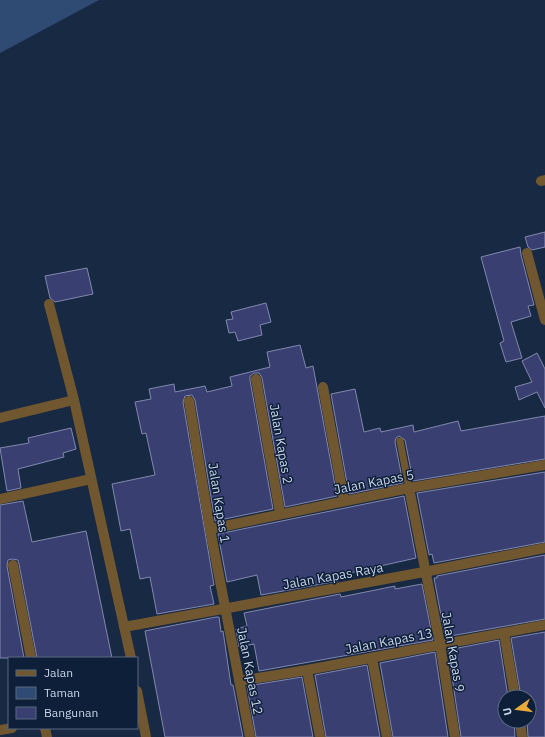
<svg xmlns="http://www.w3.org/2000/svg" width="545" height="737" viewBox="0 0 545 737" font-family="'IBM Plex Sans',sans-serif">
<rect width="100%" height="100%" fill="#172943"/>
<path fill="#304b73" d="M0,0h99l-99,53z"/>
<path fill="#3a3f72" stroke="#8288ac" d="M545,232v15l-13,3 -4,-3 -3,-10z
M520,247l1,8 13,50 -6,1 3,10 -20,6 11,36 -16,4 -6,-19 4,-2 -23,-84z
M87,268l6,26 -38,8 -5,-4 -5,-22z
M266,303l5,19 -11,3 2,10 -24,6 -3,-9 -6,1 -3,-13 7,-1 -2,-7z
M300,345l6,23 7,-2 24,130 -52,11 -23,-129 -3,-5h-5l-4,3v4l23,129 -58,12 -20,-121 -3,-5 -7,1 -2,6 31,183 -4,1 4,18 -57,10 -7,-37 -10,2 -10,-50 -9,2 -9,-47 43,-9 -9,-42 -4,1 -7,-32 16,-3 -2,-10 25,-5 1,8 30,-6 2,6 25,-6 -2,-9 40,-10 -3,-15z
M537,353l8,16v39l-8,-16 -18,8 -4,-13 17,-5 -10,-21z
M355,389l9,43 16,-4 1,4 32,-7 1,7 44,-11 3,10 84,-15v43l-132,22 -8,-41 -6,-4 -3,2 -1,4 8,41 -54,11 -18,-100z
M71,428l5,21 -13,4 1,4 -46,12 3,19 -14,3 -7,-43 29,-5 -1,-5z
M545,472v70l-111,21 -2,-9 -3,1 -12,-62z
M404,496l12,62 -80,18 2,5 -77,14 -4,-20 -30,7 -9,-48z
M23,501l9,41 54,-11 26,127h-75l-18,-94 -1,-4 -6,-1 -4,1 -1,6 17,92h-24v-153z
M545,555v64l-100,18 -11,-59h3v-2z
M422,584l11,56 -174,31 -5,-27 -15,3 -3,-18 11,-3 -3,-13 96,-19 1,3 54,-11v3z
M216,617h3l2,15 2,-1 8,54h2l10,52h-78l-20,-106z
M545,632v105h-17l-1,-16h2v-24h-8l-10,-59z
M499,640l9,57h-3v24h9l1,16h-54l-13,-87z
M435,652l13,85h-55l-13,-74z
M367,665l13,72h-54l-11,-62z
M302,677l11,60h-57l-9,-51z"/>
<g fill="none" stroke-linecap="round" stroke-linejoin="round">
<path stroke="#71572f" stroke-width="7" d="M400,441l9,47"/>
<path stroke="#71572f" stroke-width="10" d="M541,181l4,-1
M527,253l18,67
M49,304l25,96 57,258
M256,379l24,134
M323,387l21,113
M189,401l21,128 40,208
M0,418l74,-18
M409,488l31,156 15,93
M0,499l91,-20
M210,529l199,-41 136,-23
M13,565l18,93
M124,627l300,-55 121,-24
M504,633l11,64
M372,658l15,79
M307,670l13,67
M239,681l68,-11 238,-45
M137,691l9,46
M520,721l2,16
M45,728l2,9
M0,730l12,-2"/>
</g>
<g text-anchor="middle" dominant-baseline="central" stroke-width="3" stroke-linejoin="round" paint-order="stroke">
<g font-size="13" fill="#c9d5e7" stroke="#0e1f39">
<text transform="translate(281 444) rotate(80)">Jalan Kapas 2</text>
<text transform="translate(374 482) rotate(-11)">Jalan Kapas 5</text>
<text transform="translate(219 503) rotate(81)">Jalan Kapas 1</text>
<text transform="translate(333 576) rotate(-10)">Jalan Kapas Raya</text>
<text transform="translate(389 641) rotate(-11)">Jalan Kapas 13</text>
<text transform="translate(453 652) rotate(80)">Jalan Kapas 9</text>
<text transform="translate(250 671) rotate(79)">Jalan Kapas 12</text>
</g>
</g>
<rect x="8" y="657" width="130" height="72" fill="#0e1f39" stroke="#59687f"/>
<rect x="16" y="670" width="20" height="6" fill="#71572f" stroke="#59687f"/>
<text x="44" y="677" font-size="12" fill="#c9d5e7">Jalan</text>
<rect x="16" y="687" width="20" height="12" fill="#304b73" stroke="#59687f"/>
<text x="44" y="697" font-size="12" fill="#c9d5e7">Taman</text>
<rect x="16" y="707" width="20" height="12" fill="#3a3f72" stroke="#59687f"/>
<text x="44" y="717" font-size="12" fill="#c9d5e7">Bangunan</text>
<g transform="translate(517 709) rotate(256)"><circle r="19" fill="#0e1f39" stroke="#59687f"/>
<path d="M0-3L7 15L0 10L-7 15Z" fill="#eaaa38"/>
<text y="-6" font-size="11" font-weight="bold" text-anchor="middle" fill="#c9d5e7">U</text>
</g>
</svg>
